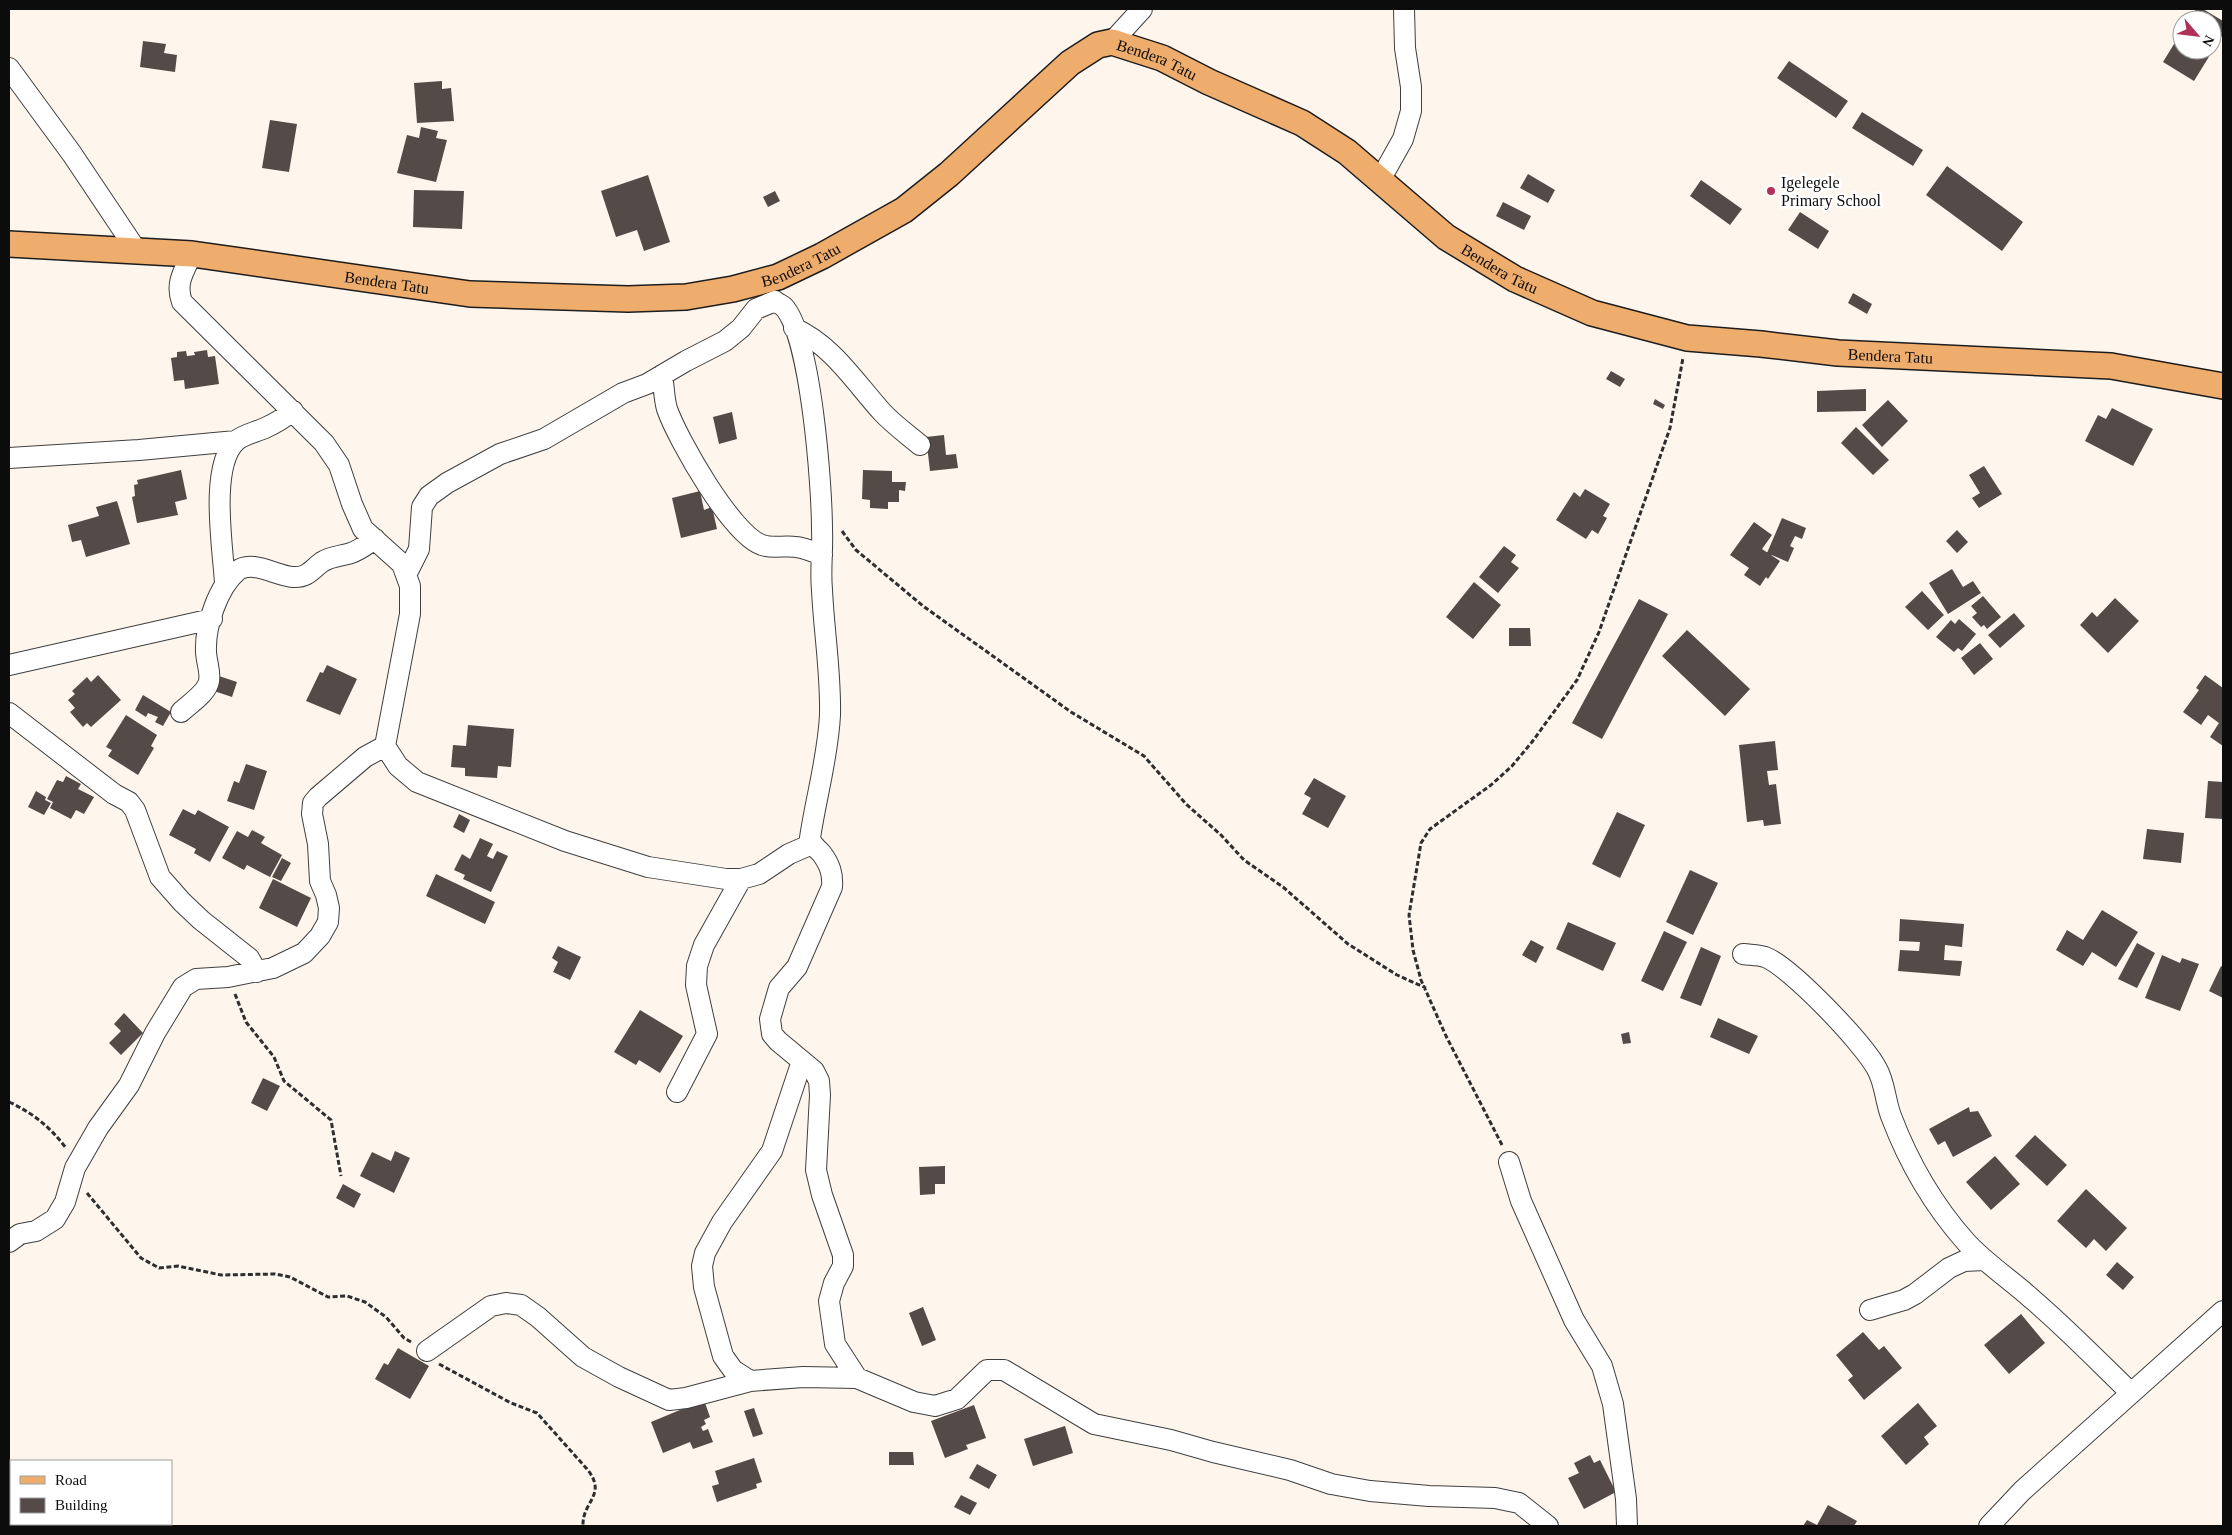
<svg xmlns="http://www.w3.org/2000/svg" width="2232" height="1535" viewBox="0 0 2232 1535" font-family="Georgia,serif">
<rect width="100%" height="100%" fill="#fef6ed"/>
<path fill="#544b49" d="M2196,9h7l20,12v13l-29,47 -31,-19 19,-31v19h30v-30h-23z
M143,41l23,3 -2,9 13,2 -2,17 -35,-5z
M1789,61l59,40 -12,17 -59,-40z
M442,81v8l9,-1 3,33 -37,2 -3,-40z
M1862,112l61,38 -10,16 -61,-38z
M270,120l27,4 -8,48 -27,-4z
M421,127l17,4 -2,7 11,2 -11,42 -39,-9 10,-38 12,3z
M1947,166l76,56 -21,29 -76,-56z
M1528,174l27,16 -7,13 -28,-15z
M648,175l22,67 -26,9 -7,-21 -21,7 -15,-46z
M1701,180l41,29 -12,16 -40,-29z
M414,190l50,1 -2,38 -49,-2z
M775,191l5,10 -12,6 -5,-10z
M1503,202l28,14 -7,14 -28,-14z
M1800,212l29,19 -11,18 -30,-19z
M1853,293l19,11 -5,10 -19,-11z
M207,350l1,7 7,-1 4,28 -34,5 -1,-9 -10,1 -3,-23 6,-1v-5l9,-1 1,5 8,-1 -1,-3z
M1611,371l14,8 -5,8 -14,-8z
M1866,389v22l-49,1v-21z
M1655,399l10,6 -2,4 -10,-5z
M1888,400l20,21 -26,26 -20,-22z
M2112,408l41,21 -20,37 -48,-25 13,-26 8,4z
M732,412l5,27 -18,5 -6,-27z
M1856,427l33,33 -16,15 -32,-32z
M944,435l2,20 10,-1 2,14 -28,3 -4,-34z
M1984,466l18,28 -23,14 -7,-10 8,-5 -11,-18z
M181,470l6,29 -12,3 3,13 -41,8 -5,-26 3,-1 -1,-11 4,-1 -1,-4z
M863,470l29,1v11h14l-1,9 -6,-1v12h-11v7l-18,-1v-8l-8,-1z
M1585,489l25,15 -7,12 4,2 -9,16 -6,-4 -6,9 -30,-19 18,-28 6,5z
M700,491l4,19 8,-3 5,22 -36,9 -9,-40z
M117,501l13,43 -44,13 -5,-17 -9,2 -4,-17 31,-9 -3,-9z
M1782,518l24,10 -4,11 -7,-3 -5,10 4,2 -6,14 -21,-9z
M1754,522l18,13 -10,14 18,12 -12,18 -2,-2 -6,9 -16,-11 5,-7 -19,-13z
M1957,530l11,12 -11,11 -11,-12z
M1504,546l12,9 -5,7 8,6 -21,25 -19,-16z
M1952,569l11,18 10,-6 8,12 -33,21 -19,-31z
M1474,582l27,23 -28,34 -27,-22z
M1922,591l22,24 -16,15 -23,-23z
M1983,596l18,21 -14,12 -3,-4 -3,2 -9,-10 5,-4 -6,-7z
M2115,598l24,23 -31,32 -28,-28 12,-13 5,5z
M1639,599l29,15 -66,125 -30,-16z
M2014,613l11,13 -25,22 -12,-13z
M1959,619l17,15 -14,17 -4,-3 -4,4 -18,-15 15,-17 4,4z
M1509,628h21l1,18h-22z
M1687,630l63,59 -25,27 -63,-60z
M1980,643l13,16 -19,16 -13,-17z
M327,665l30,14 -17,36 -34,-14 14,-29 3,1z
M98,675l23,25 -30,27 -4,-4 -4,4 -13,-15 5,-4 -7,-8 7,-6 -3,-3 15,-14 4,5z
M2205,675l18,13v58l-13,-9 9,-14 -11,-8 -7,10 -18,-13 16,-22 -3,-2z
M219,676l18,6 -5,15 -18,-6z
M143,695l28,17 -8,14 -8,-4 3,-5 -10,-4 -2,4 -11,-7z
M126,715l31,20 -6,11 3,2 -16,27 -30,-19 4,-6 -6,-3z
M468,725l46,4 -3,38 -13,-1 -1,12 -32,-2v-8l-14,-1 2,-22 13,1z
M1775,741l3,29 -11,1 2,14 7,-1 5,40 -17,2 -1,-6 -16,2 -8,-77z
M246,764l21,7 -13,39 -27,-9 7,-20 5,2z
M66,776l15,8 -3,5 16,8 -10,17 -8,-4 -5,9 -21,-11 3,-6 -6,-3 10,-19 6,2z
M1314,778l32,18 -18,32 -26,-14 9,-16 -7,-4z
M2208,781l15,1v37l-18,-1z
M36,791l10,6 -1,3 6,3 -7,12 -16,-8z
M183,809l12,6 3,-5 31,17 -19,35 -16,-9 2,-4 -27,-14z
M1617,812l28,13 -25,53 -28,-14z
M459,814l11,6 -6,13 -11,-6z
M2147,829l37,4 -3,30 -38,-4z
M252,830l13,7 -4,6 21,12 -12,22 -23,-12 -3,5 -22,-12 15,-27 11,6z
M480,838l13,6 -6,12 6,3 4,-8 11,5 -17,36 -28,-13 2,-4 -11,-5 8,-16 8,5z
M282,858l9,5 -10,18 -9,-4z
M1690,870l28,13 -25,52 -27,-13z
M436,874l59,28 -10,22 -59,-28z
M273,879l38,19 -14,29 -38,-19z
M2102,910l36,22 -22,35 -24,-15 -9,14 -27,-16 11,-20 16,10z
M1900,919l64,5 -2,23 -17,-2 -1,15 18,1 -2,15 -62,-5 2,-21 19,1 1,-9 -21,-1z
M1568,922l48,21 -13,28 -47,-22z
M1664,931l23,11 -24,49 -22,-10z
M1531,940l13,7 -8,16 -14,-8z
M2137,943l18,10 -18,35 -19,-9z
M558,946l23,11 -11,23 -17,-8 5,-10 -6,-4z
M1701,947l20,9 -20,50 -21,-8z
M2162,955l18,8 2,-5 17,6 -19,47 -35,-13z
M2221,966l2,1v31l-14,-7z
M640,1010l43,26 -23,37 -21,-13 -3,5 -22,-13z
M124,1013l19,20 -22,22 -12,-12 12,-12 -7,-7z
M1718,1018l40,18 -9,18 -39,-17z
M1629,1032l2,11 -8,1 -2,-10z
M263,1078l17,8 -13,25 -16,-8z
M1969,1107l1,5 8,-1 14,25 -39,21 -8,-16 -7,4 -9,-16z
M2035,1135l32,30 -20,21 -32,-30z
M395,1151l15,7 -16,35 -34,-17 12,-24 19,9z
M1995,1156l25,28 -29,26 -25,-28z
M945,1166v18h-10v10l-15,1 -1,-28z
M343,1184l18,10 -7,14 -18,-10z
M2086,1189l41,39 -21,23 -12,-12 -8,9 -29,-27z
M2117,1262l17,15 -11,13 -17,-15z
M923,1307l13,33 -14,6 -13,-33z
M2021,1314l24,29 -36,31 -25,-29z
M1863,1332l16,18 5,-4 18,22 -38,32 -16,-20 5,-4 -17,-21z
M398,1348l31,18 -19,33 -35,-20 9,-16 4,2z
M704,1400l6,17 -6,3 2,4 -5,3 2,4 5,-2 5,13 -20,7 -3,-7 -27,11 -12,-31z
M1918,1403l19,23 -13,11 5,7 -23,21 -25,-29z
M974,1405l12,33 -20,7 2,4 -23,9 -14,-37z
M754,1408l9,26 -10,3 -9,-26z
M1065,1426l8,27 -40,13 -9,-27z
M889,1452h24l1,13h-25z
M1590,1455l4,8 6,-3 16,32 -32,17 -16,-31 11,-5 -5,-10z
M754,1458l8,24 -6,2 1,4 -40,14 -5,-16 7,-2 -4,-13z
M977,1464l20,11 -8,14 -20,-11z
M961,1495l16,8 -7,12 -16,-8z
M1828,1505l29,16 -3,5h-51l4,-6 10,5z"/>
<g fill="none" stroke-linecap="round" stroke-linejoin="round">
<g stroke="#3f3f3f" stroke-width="22">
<path id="minor" d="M1112,42l30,-33
M9,68l63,86 65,97
M1380,180l23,-41 8,-28v-24l-6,-39 -1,-39
M192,254c-8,17 -17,29 -10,48l142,141 15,22 13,39 11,25 39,35 8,22v28l-25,132 13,20 19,16 148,59 83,26 78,12h15l18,-5 30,-20 23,-10
M794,328c39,18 60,53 88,84 11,12 25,22 38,33
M662,375c2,11 2,24 5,34 11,31 65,126 95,136 11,4 23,0 34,2 9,1 18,5 26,8
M9,458l130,-8 97,-9
M406,575l13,-26 3,-42 7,-11 18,-13 53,-29 44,-15 79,-46 24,-9 39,-23 39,-20 16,-13 15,-19 19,-8c2,2 7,4 9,6 27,30 38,179 38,223 1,20 -2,40 0,60 2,42 9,83 8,125 -2,42 -14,82 -20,123 2,8 7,10 12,16 8,11 11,20 10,33l-35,80 -18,21 -9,31 2,15 6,7 36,30 5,10 1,14 -4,75 6,25 21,60v11l-9,17 -5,18 6,43 22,34 57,24 21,4 22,-7 30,-29h17l90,54 77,16 42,12 77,18 41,14 39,7 59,5 66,2 24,5 29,23
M225,583c-2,-34 -16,-117 11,-142 8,-7 21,-9 31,-14 9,-4 18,-10 26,-16
M9,665l203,-46
M181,712c8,-8 26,-19 28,-31 2,-9 -3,-20 -3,-30 -1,-25 12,-64 31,-80 15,-12 39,5 56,6 15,1 19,-8 29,-15 9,-6 20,-6 29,-9 9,-3 16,-9 24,-14
M9,713l105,81 15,8 6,8 25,67 22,25 19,18 48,38 8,14
M1743,954c7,1 16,1 22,3 25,9 99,87 112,112 8,14 8,31 14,47 17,45 43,90 75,126 19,21 44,37 66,57 34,29 66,62 98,93
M802,1061l-30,90 -50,71 -17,31 -3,13 2,21 19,69 10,14 17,11 53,-4 54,1
M677,1092l30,-58 -11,-49 1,-19 7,-21 37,-66
M1509,1162l12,39 53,119 28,46 11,38 13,95 1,27
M9,1242l11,-8 16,-3 19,-12 10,-17 10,-34 23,-40 31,-43 26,-52 28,-46 13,-8 32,-2 45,-9 31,-15 16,-17 8,-14 1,-14 -3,-13 -6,-14 -2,-37 -6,-30 1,-11 5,-6 47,-40 20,-11
M1870,1310l34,-10 11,-6 34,-26 15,-7 20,-1
M427,1351l64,-45 15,-3 15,2 17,12 45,40 36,20 50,23 17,-2 64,-17
M1989,1526l33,-35 201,-180"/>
</g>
<g stroke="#1d1d1d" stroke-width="28">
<g id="major">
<path id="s1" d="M9,244l183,10 278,40 158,5 58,-2 47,-8 45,-12 44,-21 82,-46 45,-36 121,-111 28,-18 14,-3 50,16 47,24 93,41 45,29 99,85 69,42 77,34 95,25 74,6 77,9 273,13 112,20"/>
</g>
</g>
<path stroke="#2e2e2e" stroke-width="3" stroke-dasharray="5 2.5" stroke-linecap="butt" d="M842,531l14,19 67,56 148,106 73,44 42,48 35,31 23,25 39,27 65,57 49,31 29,13
M235,994l11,28 28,35 10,24 47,39 10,56
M9,1102c24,11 41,25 57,46
M1502,1145l-56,-109 -25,-56 -8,-30 -4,-35 12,-72 9,-14 61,-44 21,-19 20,-24 45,-62 22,-48 71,-204 13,-70
M87,1193l54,65 18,10 19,-2 43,9 54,-1 15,3 38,20 19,-1 18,6 21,15 18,21 7,4
M439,1364l72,39 26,10 50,56c21,26 -5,32 -4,57"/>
<use href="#minor" stroke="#fff" stroke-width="20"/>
<use href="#major" stroke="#eeac6d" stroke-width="25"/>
</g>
<circle fill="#b13058" stroke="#fff" stroke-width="2" cx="1771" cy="191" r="5"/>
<g text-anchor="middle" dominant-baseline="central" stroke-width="5" stroke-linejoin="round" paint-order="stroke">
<g font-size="16" fill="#0c0c0c" stroke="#fff">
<text stroke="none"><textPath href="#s1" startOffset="1235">Bendera Tatu</textPath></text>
<text stroke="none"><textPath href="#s1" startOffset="800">Bendera Tatu</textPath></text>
<text stroke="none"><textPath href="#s1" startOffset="1640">Bendera Tatu</textPath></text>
<text stroke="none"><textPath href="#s1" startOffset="380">Bendera Tatu</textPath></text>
<text stroke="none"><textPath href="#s1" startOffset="2045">Bendera Tatu</textPath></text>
</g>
<g font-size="16" fill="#0c0c0c" stroke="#fff" text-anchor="start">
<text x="1781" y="182">Igelegele<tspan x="1781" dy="18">Primary School</tspan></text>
</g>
</g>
<rect width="2232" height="1535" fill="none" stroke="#0c0c0c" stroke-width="20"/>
<rect x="10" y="1460" width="162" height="65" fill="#ffffff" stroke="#9e9e9e"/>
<rect x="20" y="1476" width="25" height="8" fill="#eeac6d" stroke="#9e9e9e"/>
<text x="55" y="1485" font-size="15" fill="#0c0c0c">Road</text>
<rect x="20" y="1498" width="25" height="15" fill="#544b49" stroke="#9e9e9e"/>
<text x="55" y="1510" font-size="15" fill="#0c0c0c">Building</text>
<g transform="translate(2197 35) rotate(118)"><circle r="24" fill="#ffffff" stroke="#9e9e9e"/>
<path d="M0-4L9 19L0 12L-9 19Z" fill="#b13058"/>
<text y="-8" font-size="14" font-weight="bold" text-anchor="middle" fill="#0c0c0c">N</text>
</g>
</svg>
